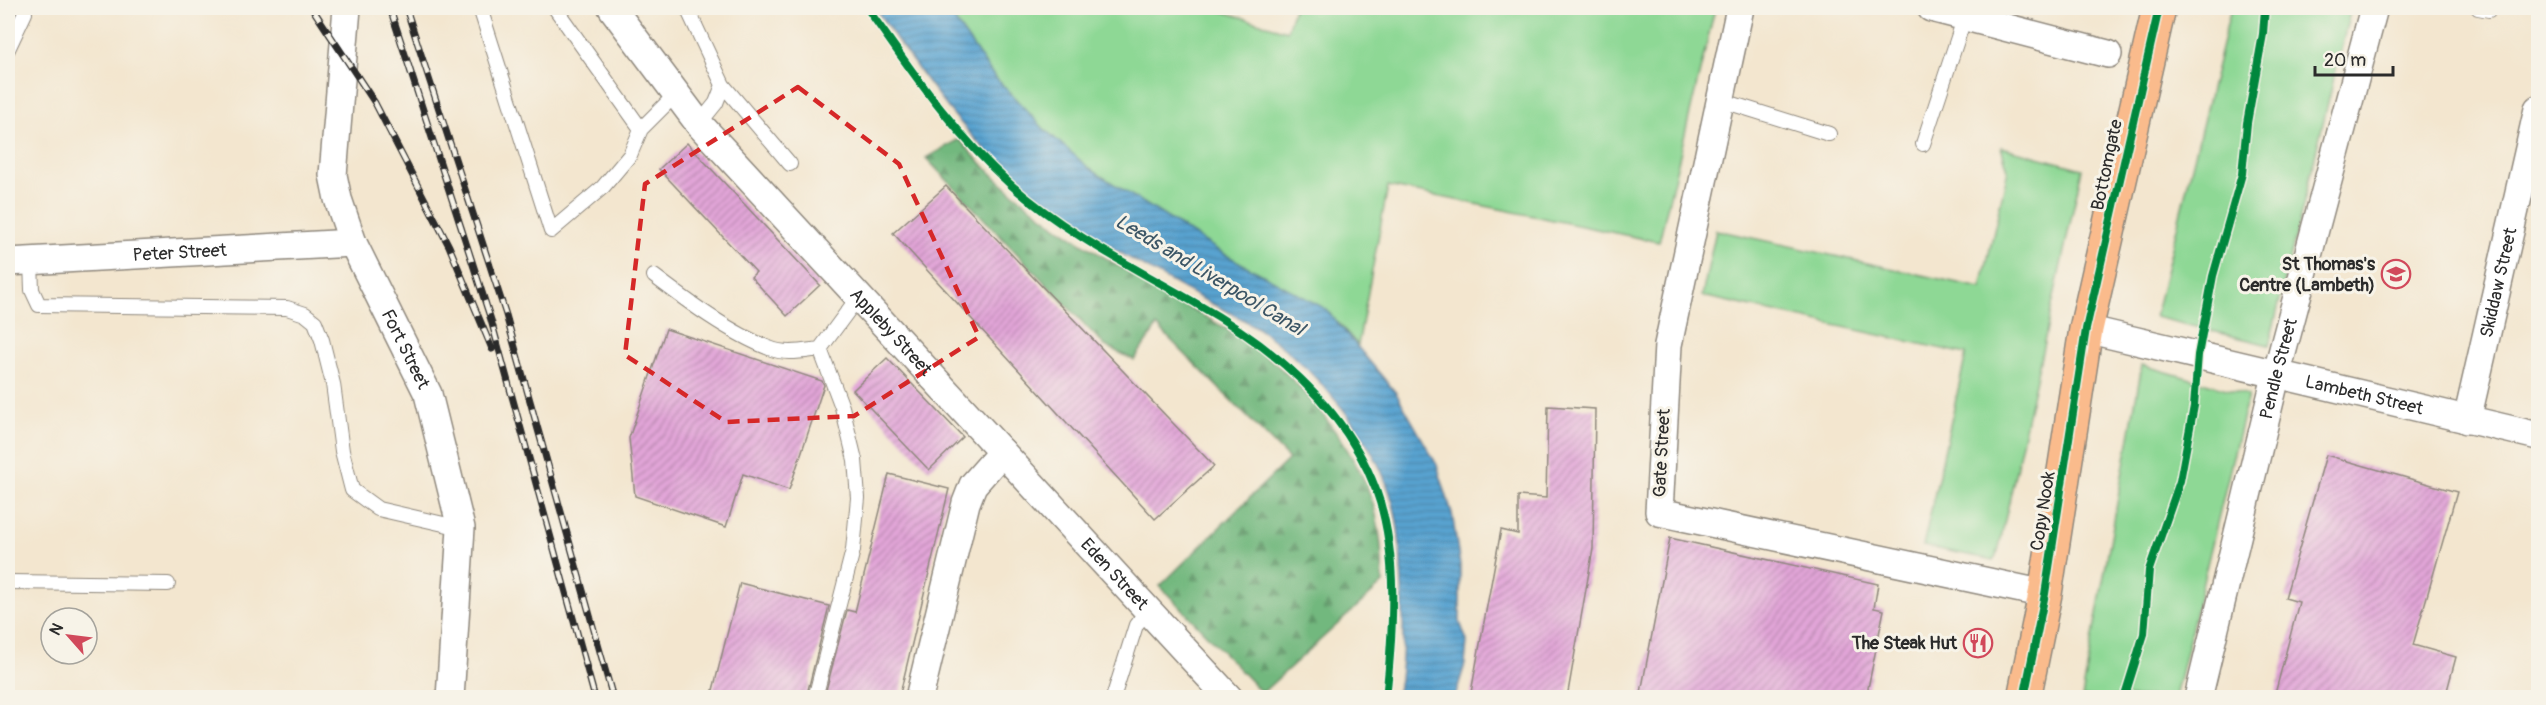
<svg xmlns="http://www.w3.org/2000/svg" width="2546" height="705" viewBox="0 0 2546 705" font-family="Pangolin,sans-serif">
<defs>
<pattern id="forest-firs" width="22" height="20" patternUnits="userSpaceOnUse" patternTransform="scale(1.5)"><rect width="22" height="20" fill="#72b87e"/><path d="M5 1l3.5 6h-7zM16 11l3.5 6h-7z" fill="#5e9667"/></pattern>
<pattern id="water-rules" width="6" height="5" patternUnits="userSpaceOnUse" patternTransform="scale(1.5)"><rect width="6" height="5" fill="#59a3d0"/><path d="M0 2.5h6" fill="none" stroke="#4a85a9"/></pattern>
<pattern id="building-hatch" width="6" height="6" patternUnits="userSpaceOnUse" patternTransform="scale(1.5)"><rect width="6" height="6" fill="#e2a5d8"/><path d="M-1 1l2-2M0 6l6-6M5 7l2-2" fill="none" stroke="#b787af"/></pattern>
</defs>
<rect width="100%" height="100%" fill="#f7f3e8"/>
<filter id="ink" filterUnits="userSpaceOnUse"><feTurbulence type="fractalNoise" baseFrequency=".0167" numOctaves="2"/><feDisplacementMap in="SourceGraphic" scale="12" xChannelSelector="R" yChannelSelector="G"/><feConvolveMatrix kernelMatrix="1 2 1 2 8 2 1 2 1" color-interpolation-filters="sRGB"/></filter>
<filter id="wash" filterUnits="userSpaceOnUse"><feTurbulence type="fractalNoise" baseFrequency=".008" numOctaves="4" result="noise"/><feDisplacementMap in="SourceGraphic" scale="24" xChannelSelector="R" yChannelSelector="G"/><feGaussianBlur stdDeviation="1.35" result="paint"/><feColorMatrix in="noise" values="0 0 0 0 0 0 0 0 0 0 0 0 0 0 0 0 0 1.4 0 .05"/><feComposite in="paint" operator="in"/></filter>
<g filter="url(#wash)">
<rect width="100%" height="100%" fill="#f3e6cf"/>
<path fill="#8ed895" stroke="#5c8260" stroke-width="1.5" d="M946,8h265l76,23 7,-23h420v5l-55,229 -271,-56 -30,159 -32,-36 -102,-55 -134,-85 -47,-41 -50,-53z
M2231,8h120l-82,337 -114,-28z
M2001,147l81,22 -84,383 -5,8 -70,-14 43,-192 -264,-58 14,-66 265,58 27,-118z
M2142,365l106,30 -73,302h-93z"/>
<path fill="url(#forest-firs)" stroke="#4e7254" stroke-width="1.5" d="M959,139c63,75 143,117 226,166 27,16 57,31 81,51 42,33 93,99 108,151 7,25 8,50 9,76l-121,110 -102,-107 129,-127 -132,-133 -23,34 -29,-14 -179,-188z"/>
<path fill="url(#water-rules)" stroke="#42677e" stroke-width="1.5" d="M875,8h71l47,67 50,53 47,41 134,85 102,55 70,84 41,72 15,48 8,52v57l7,19 -2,23 -10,33h-58c7,-35 7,-75 5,-111 -1,-27 -2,-57 -9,-83 -18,-66 -74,-129 -127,-169 -20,-15 -47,-26 -69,-38 -48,-26 -96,-53 -140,-84 -76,-53 -131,-129 -182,-204z"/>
<g id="blocks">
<path fill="url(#building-hatch)" d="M687,143l133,142 -33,31 -36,-39 5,-5 -97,-103z
M946,186l268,280 -59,53 -262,-286z
M666,329l156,52 2,4 -35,105 -46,-16 -17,53 -91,-31 -6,-58z
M887,358l76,79 -34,33 -76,-80z
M1548,406l47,3 -2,140 -26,149h-97l31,-168 17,4v-38l28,2z
M2326,455l131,37 -44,153 43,12 -11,41h-171l25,-96 -14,-4z
M889,474l60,15 -50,209h-75l23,-88 8,2z
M1670,538l208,46 -4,24 10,2 -18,88h-226z
M740,583l89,23 -23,92h-95z"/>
</g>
</g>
<g filter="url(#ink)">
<use href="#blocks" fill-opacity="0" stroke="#8f887d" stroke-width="1.5"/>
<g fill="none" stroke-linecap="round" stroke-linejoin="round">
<g stroke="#8f887d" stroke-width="16">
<path id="service" d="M480,8l71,223 52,-44 27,-32 11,-26 35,-35
M555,8l86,121
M687,8l36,77 -7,18 -17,21
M2478,8l11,2
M8,49l17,-36 -2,-5
M723,85l67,79
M1720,100l109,34
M1923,144l42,-128
M31,262l1,28 7,15 248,3 18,6 10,8 7,18 11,44 9,67 10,39 26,19 83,19
M654,276c33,25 76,57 115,72 16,7 34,3 51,1
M8,582l160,2
M815,698l38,-148 5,-52 -3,-38 -13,-53 -22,-58 39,-53
M1113,698l23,-73 12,-15"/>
</g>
<g stroke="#8f887d" stroke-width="30">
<g id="minor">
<path id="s1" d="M347,8l-14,167 5,24 15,44 75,151 33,134 -11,170"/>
<path id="s2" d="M612,8l87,116 303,328 -29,33 -7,18 -47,195"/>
<path d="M1740,8l-72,337 -9,167 386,82"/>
<path d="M1931,8l177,46"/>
<path id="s3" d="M8,262l345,-19"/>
<path id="s4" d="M2086,329l452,107"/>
<path id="s5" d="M2467,420l71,-311"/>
<path id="s6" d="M1002,452l227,246"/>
<path id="s7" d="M2198,698l79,-326 97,-364"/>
</g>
</g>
<g stroke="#8f887d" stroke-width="36">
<path id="trunk" d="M2024,698l21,-104 41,-265 73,-321"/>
</g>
<use href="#service" stroke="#fff" stroke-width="14"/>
<use href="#minor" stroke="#fff" stroke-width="27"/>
<use href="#trunk" stroke="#fabb8c" stroke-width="33"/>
<g stroke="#2b2b2b" stroke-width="7">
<path id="rail" d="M312,8l63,95 74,143 43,103
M390,8l101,312 104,378
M406,8l100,307 107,383"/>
</g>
<use href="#rail" stroke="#f7f3e8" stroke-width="4.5" stroke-dasharray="14" stroke-linecap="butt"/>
<g stroke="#f7f3e8" stroke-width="11">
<path id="cycleway" d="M867,8c44,62 85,124 143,176 55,49 123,83 187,120 76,43 148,102 179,186 23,62 17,143 10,208
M2024,698l21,-104 41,-265 73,-321
M2124,698l20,-64 5,-64 31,-89 14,-75 4,-51 15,-79 29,-102 5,-51 16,-89 2,-26"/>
</g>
<use href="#cycleway" stroke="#00873e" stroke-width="8"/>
</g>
</g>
<path fill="none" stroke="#d62828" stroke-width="4.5" stroke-dasharray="12 8" stroke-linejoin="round" d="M798,87l101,77 80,173 -125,79 -128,6 -101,-67 20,-171z"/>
<defs>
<g id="school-ring" transform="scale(1.5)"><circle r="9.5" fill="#f7f3e8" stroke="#d1495b" stroke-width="1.5"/><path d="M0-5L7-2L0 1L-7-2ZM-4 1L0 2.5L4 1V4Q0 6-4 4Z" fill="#d1495b"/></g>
<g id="restaurant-ring" transform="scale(1.5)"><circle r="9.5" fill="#f7f3e8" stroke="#d1495b" stroke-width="1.5"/><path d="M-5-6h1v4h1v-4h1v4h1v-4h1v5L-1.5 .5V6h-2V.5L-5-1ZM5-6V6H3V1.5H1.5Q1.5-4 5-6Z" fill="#d1495b"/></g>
</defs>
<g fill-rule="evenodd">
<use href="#school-ring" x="2396" y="274"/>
<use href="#restaurant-ring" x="1978" y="643"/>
</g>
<g text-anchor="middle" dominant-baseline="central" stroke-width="6" stroke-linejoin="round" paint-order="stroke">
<g font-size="18" fill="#2b2b2b" stroke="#f7f3e8">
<text transform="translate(2107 165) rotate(-78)">Bottomgate</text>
<text stroke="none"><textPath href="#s3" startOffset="172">Peter Street</textPath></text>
<text stroke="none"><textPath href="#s5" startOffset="141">Skiddaw Street</textPath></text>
<text stroke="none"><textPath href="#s2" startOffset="428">Appleby Street</textPath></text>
<text stroke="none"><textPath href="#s1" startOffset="357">Fort Street</textPath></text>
<text stroke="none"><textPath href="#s7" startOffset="339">Pendle Street</textPath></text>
<text stroke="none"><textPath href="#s4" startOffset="286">Lambeth Street</textPath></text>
<text transform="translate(1662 453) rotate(-87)">Gate Street</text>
<text transform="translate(2043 511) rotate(-81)">Copy Nook</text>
<text stroke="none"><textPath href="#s6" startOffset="166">Eden Street</textPath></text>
</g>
<g font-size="18" font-weight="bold" fill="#2b2b2b" stroke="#f7f3e8" text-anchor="end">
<text x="2375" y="264">St Thomas's<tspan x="2375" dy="21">Centre (Lambeth)</tspan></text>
<text x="1957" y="643">The Steak Hut</text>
</g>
<g font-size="20" font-style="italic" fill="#3b5565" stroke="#f7f3e8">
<text transform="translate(1210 275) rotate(31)">Leeds and Liverpool Canal</text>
</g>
</g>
<rect width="2546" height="705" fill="none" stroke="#f7f3e8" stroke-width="30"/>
<g transform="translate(69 636) rotate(298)"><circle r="28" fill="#f7f3e8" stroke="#a5a39c" stroke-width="1.5"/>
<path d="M0-4.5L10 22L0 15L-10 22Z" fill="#d1495b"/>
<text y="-9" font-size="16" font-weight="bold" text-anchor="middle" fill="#2b2b2b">N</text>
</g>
<path d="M2315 66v9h78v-9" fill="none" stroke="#2b2b2b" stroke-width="3"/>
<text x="2324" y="66" font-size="18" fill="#2b2b2b" stroke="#f7f3e8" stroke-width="4.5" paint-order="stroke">20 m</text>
</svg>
